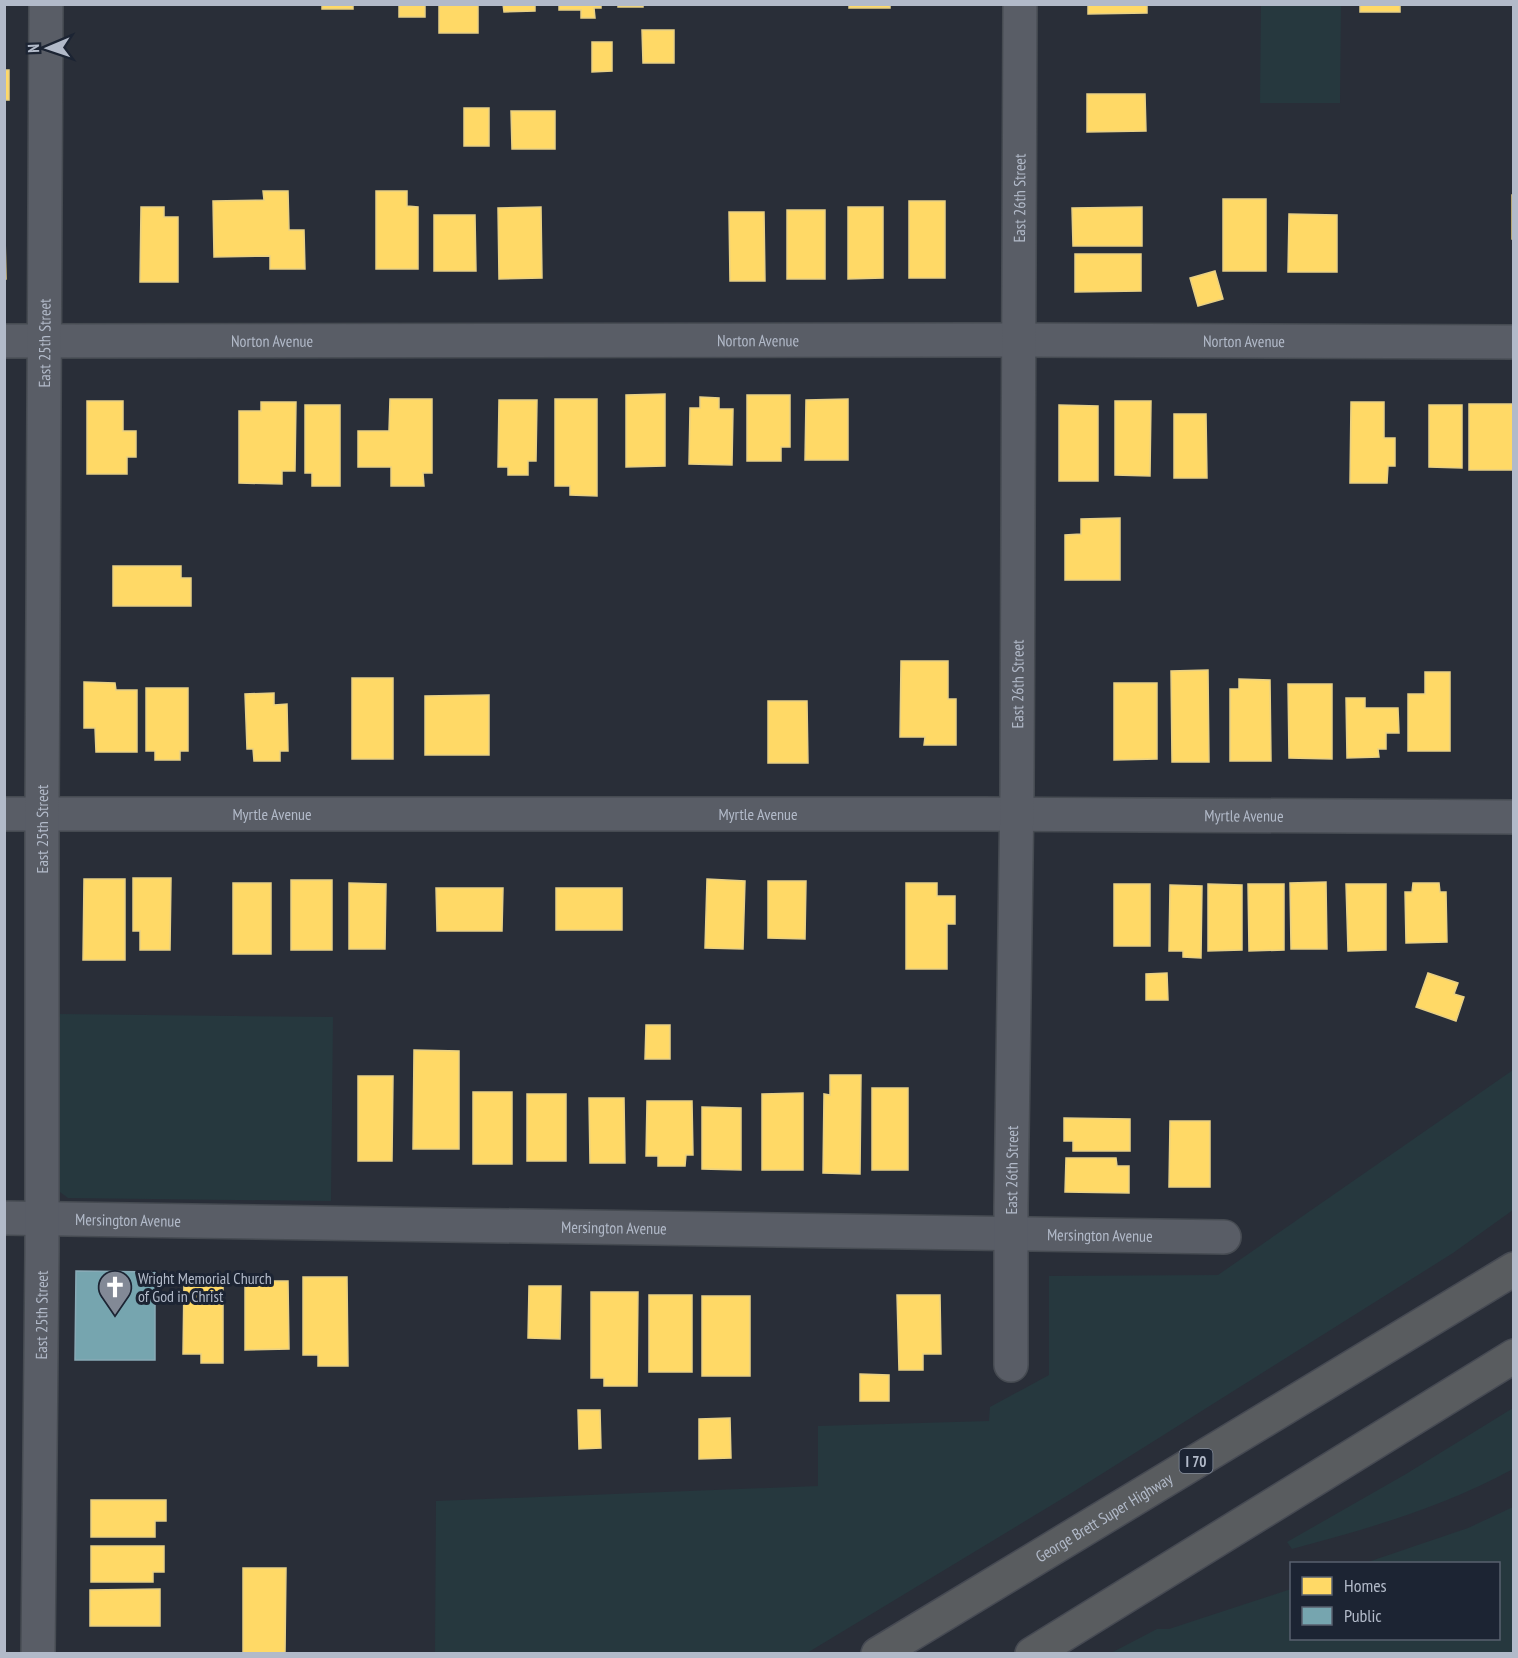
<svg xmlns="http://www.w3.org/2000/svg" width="1518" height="1658" viewBox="0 0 1518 1658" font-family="'PT Sans Narrow',sans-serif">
<rect width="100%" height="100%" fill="#292e38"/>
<path fill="#26383e" d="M1261,5h80l-1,98h-80z
M59,1014l274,3 -2,184 -263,-3 -8,-6 -3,-13z
M1513,1070v140l-60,43 -388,244 -258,156h-372l1,-152 382,-15v-60l171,-5 1,-14 59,-32v-99l169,-1z
M1513,1408v61c-69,38 -146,60 -221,80l-5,-7 119,-68z
M1513,1507v146h-402l46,-24h12l122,-40 1,49h206v-74l-133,-1 103,-35z"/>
<path fill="#ffd966" stroke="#e8d084" stroke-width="1.5" d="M322,4h31v5h-31z
M380,4h45v13h-26v-12z
M439,4h39v29h-39z
M503,4h32v7l-31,1z
M559,4h42v4h-7l1,10h-14v-8h-22z
M618,4h25v3h-25z
M849,4h41v4h-41z
M1088,4h59v9l-59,1z
M1360,4h40v8h-40z
M642,30h32v33h-31z
M592,42h20v29l-20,1z
M4,70h5v30h-5z
M1087,94h58l1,37 -59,1z
M464,108h25v38h-25z
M511,111h44v38h-43z
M4,188l2,91h-2z
M263,191h25l1,39h15l1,39h-35v-13l-56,1 -1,-56 51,-1z
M376,191h31v15l11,1v62h-42z
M1512,195h2v44h-2z
M1223,199h43v72h-43z
M909,201h36v77h-36z
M141,207h23v10h14v65h-38z
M541,207l1,71 -43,1 -1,-71z
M848,207h35v71l-35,1z
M1142,207v39h-69l-1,-38z
M787,210h38v69h-38z
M729,212h35l1,69h-35z
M1289,214l48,1v57h-49z
M434,215h41l1,56h-42z
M1075,254h66v37l-66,1z
M1215,271l8,28 -25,7 -8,-28z
M665,394v72l-39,1v-72z
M747,395h43v52h-9v14h-34z
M700,397l19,1v11h14l-1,56 -43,-1 1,-56h10z
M390,399h42v74h-9l1,13h-33v-19h-33v-36h31z
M555,399h42v97l-27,-1v-9h-15z
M848,399v61h-43l1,-60z
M499,400h38l-1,61h-8v14h-20v-8h-10z
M87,401h36v30h13v26h-9v17h-40z
M1115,401h36l-1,75 -35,-1z
M261,402h35l-1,69h-13v13l-43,-1v-72h22z
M1351,402h33v36h11v28h-7l-1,17h-37z
M1469,404h44v66h-44z
M305,405h35v81h-28v-13h-7z
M1059,405l39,1v75h-39z
M1429,405h33v63l-33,-1z
M1174,414h32l1,64h-33z
M1120,518v62h-55v-45l16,-1v-15z
M113,566h68v12h10v28h-78z
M901,661h47v38h8v46h-32l1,-8h-25z
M1208,670l1,92h-37l-1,-91z
M1425,672h25v79h-42v-57h17z
M352,678h41v81h-41z
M1239,679l31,1 1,81h-41v-72h9z
M84,682l31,1 1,7h21v62h-41l-1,-24h-11z
M1114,683h43v76l-43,1z
M1288,684h44v75l-43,-1z
M146,688h42v63h-8v9h-25v-9h-9z
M274,693v12l13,-1 1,47h-8v10h-26l-1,-12h-6l-2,-55z
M489,695v60h-64v-59z
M1346,698h19v10h33l1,25h-13v16h-8l1,8 -32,1z
M768,701h39l1,62h-40z
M133,878h38l-1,72h-30v-19h-7z
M84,879h41v81h-42z
M707,879l38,2 -2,68 -38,-1z
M291,880h41v70h-41z
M768,881h38l-1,58 -37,-1z
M1326,882l1,67h-36l-1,-66z
M233,883h38v71h-38z
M349,883l37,1 -1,65h-36z
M906,883h31v13h18v28h-8v45h-41z
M1413,883h26l1,9h6l1,50 -41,1 -1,-51h7z
M1114,884h36v62h-36z
M1208,884l34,1v65l-34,1z
M1248,884h36v66l-35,1z
M1346,884h40v66l-38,1z
M1170,885l32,1 -1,72 -18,-1v-6h-14z
M436,888h67l-1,43h-65z
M556,888h66v42h-66z
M1167,973l1,27h-22v-26z
M1428,973l30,10 -4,11 10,3 -8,24 -40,-14z
M646,1025h24v34h-25z
M414,1050l45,1v98h-46z
M830,1075h31l-1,99 -37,-1 1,-79 6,1z
M358,1076h35l-1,85h-34z
M872,1088h36v82h-36z
M473,1092h39v72h-39z
M803,1093v77h-41v-76z
M527,1094h39v67h-39z
M589,1098h35l1,65h-35z
M647,1101h45l1,54h-7l-1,11h-27v-10h-12z
M702,1107l39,1v62l-39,-1z
M1064,1118l66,1v32h-57v-10h-9z
M1170,1121h40v66h-41z
M1066,1158h50l1,8h12v27l-64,-1z
M303,1277h44l1,89h-30v-11h-15z
M184,1280h39v83h-22v-9h-18z
M245,1281h43l1,68 -44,1z
M529,1286h32l-1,53 -32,-1z
M591,1292h47l-1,94h-33v-8h-13z
M649,1295h43v77h-43z
M897,1295h43l1,59h-18v16h-24z
M702,1296h48v80h-48z
M860,1374l29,1v26h-29z
M578,1410h22l1,38 -22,1z
M730,1418l1,40 -32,1v-40z
M91,1500h75v21h-11v16h-64z
M91,1546h73v26h-11v10h-62z
M243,1568h43l-1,86h-42z
M160,1589v37h-70v-36z"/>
<path fill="#76a5af" stroke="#88abb7" stroke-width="1.5" d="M76,1271l79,1v88h-80z"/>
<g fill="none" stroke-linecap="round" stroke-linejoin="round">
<g stroke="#464b52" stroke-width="36">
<g id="minor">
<path id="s1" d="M4,341l981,-1 529,2"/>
<path id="s2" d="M4,814h979l531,3"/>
<path id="s3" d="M4,1218l1220,19"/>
<path id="s4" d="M1011,1365v-158l6,-416 3,-787"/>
<path id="s5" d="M38,1654l4,-402v-437l4,-811"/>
</g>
</g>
<g stroke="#464a53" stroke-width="36">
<g id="highway">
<path id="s6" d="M878,1654l636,-385"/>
<path d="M1032,1654l482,-298"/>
</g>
</g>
<use href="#minor" stroke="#595d66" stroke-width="33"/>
<use href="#highway" stroke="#595c5f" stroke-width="33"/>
</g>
<defs>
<g id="church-pin" transform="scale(1.725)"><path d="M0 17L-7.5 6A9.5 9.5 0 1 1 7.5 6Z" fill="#828996" stroke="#1c2433"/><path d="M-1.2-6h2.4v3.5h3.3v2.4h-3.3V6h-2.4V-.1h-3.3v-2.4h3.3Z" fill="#fff"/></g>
</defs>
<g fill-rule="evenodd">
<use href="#church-pin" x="115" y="1287"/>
</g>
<g text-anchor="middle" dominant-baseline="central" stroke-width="6" stroke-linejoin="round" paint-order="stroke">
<rect fill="#1c2433" stroke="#858d9c" stroke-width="1.5" x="1179.5" y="1449" width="33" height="24" rx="4.5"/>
<g font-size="15" font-weight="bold" fill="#b2bac9">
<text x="1196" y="1461">I 70</text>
</g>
<g font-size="16" fill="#b2bac9" stroke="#1c2433">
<text stroke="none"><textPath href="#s4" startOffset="1167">East 26th Street</textPath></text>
<text stroke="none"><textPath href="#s1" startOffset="754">Norton Avenue</textPath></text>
<text stroke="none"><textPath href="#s1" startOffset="268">Norton Avenue</textPath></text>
<text stroke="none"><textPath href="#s1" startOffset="1240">Norton Avenue</textPath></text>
<text stroke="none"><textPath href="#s5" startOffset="1311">East 25th Street</textPath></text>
<text stroke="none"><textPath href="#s4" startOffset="681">East 26th Street</textPath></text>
<text stroke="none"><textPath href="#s2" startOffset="754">Myrtle Avenue</textPath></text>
<text stroke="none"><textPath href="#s2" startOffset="268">Myrtle Avenue</textPath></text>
<text stroke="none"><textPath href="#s2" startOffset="1240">Myrtle Avenue</textPath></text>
<text stroke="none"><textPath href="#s5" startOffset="825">East 25th Street</textPath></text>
<text stroke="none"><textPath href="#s4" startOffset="195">East 26th Street</textPath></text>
<text stroke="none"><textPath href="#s3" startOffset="124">Mersington Avenue</textPath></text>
<text stroke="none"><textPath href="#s3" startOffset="610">Mersington Avenue</textPath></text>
<text stroke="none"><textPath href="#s3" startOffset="1096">Mersington Avenue</textPath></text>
<text stroke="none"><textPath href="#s5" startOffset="339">East 25th Street</textPath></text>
<text stroke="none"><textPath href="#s6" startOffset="264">George Brett Super Highway</textPath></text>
</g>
<g font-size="16" fill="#b2bac9" stroke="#1c2433" text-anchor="start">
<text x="138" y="1278">Wright Memorial Church<tspan x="138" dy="18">of God in Christ</tspan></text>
</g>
</g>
<rect width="1518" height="1658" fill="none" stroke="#b2bac9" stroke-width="12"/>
<rect x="1290" y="1562" width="210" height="78" fill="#1c2433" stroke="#58606f" stroke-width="1.5"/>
<rect x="1302" y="1577" width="30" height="18" fill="#ffd966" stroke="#58606f" stroke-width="1.5"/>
<text x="1344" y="1592" font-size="18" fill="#b2bac9">Homes</text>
<rect x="1302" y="1607" width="30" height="18" fill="#76a5af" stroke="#58606f" stroke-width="1.5"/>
<text x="1344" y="1622" font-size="18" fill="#b2bac9">Public</text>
<g transform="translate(48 48) rotate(268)" stroke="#1c2433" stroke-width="4.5" paint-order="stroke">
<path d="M0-4.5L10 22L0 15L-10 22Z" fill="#b2bac9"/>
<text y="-9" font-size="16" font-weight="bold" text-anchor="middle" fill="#b2bac9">N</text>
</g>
</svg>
